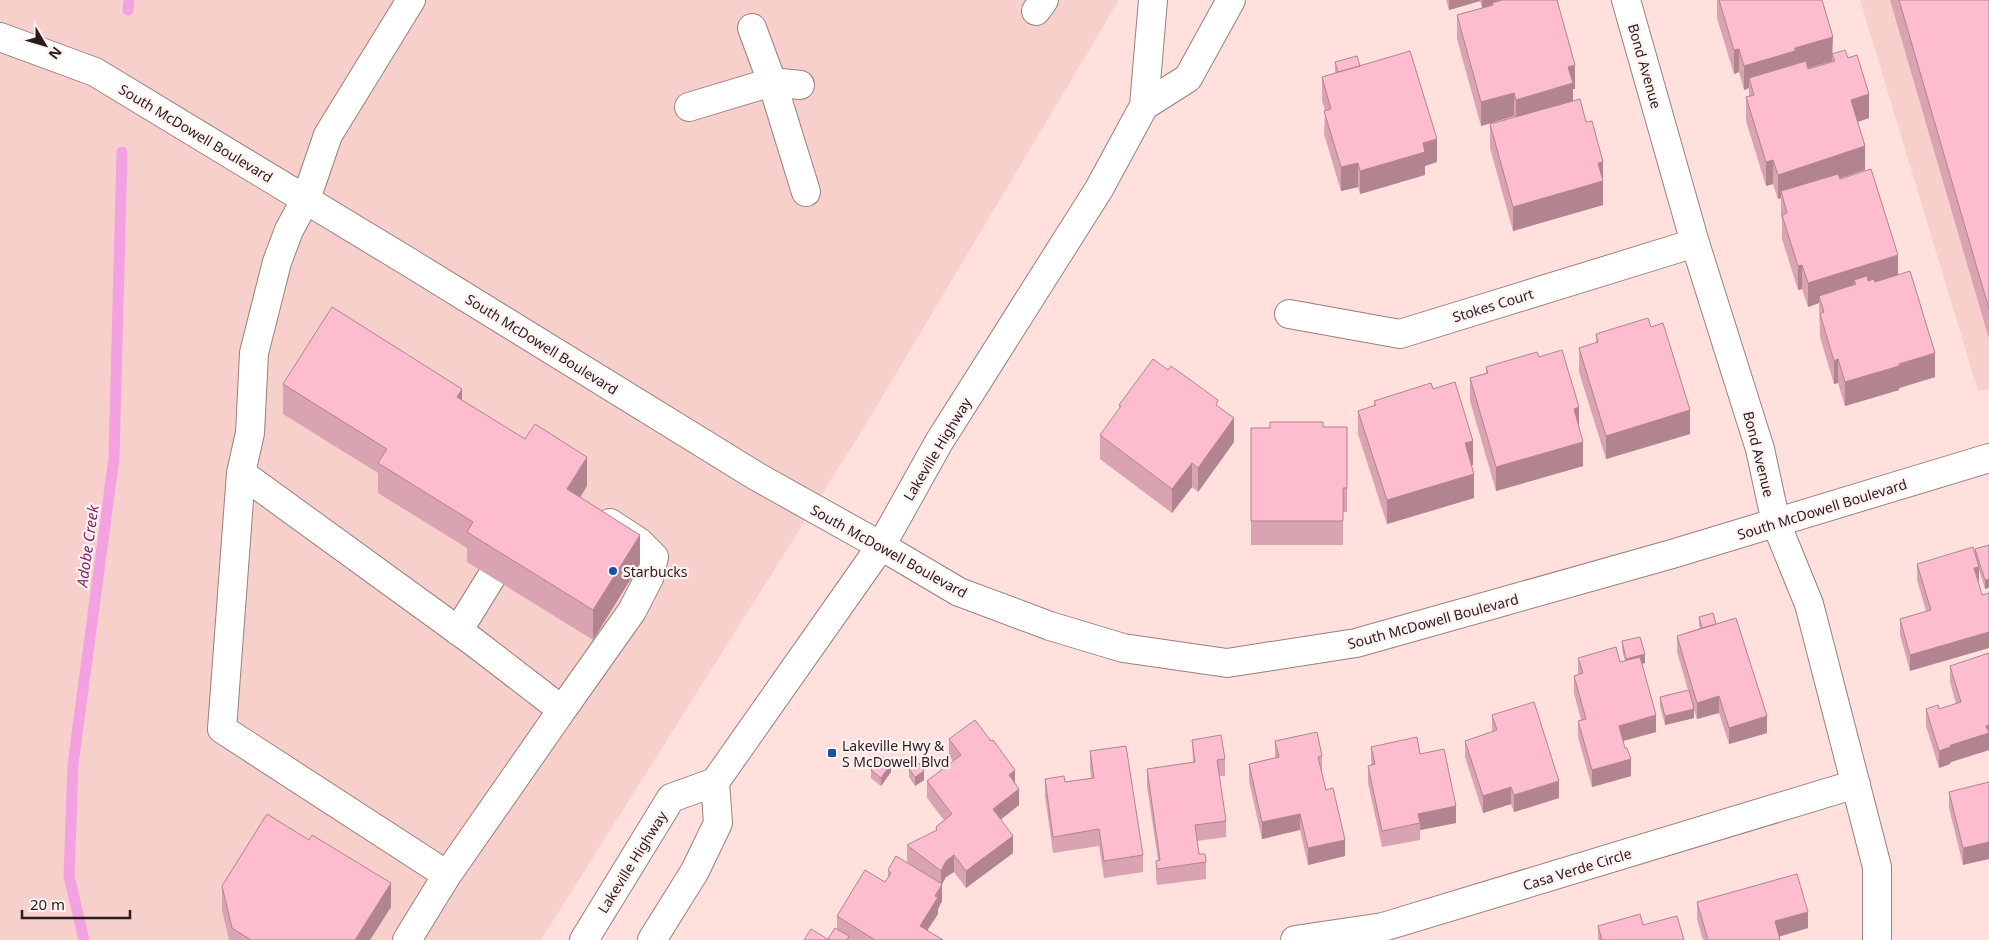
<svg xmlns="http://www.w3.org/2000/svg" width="1989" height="940" viewBox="0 0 1989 940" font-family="'Noto Sans',sans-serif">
<rect width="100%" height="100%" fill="#ffe0dc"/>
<path fill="#f7d0cb" d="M0,0h1119l-256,429 -322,511h-541z
M1860,0h129v389l-11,2z"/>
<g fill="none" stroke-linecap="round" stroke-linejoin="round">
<path stroke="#f4a1e1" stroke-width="11" d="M128,10l1,-10
M84,940l-15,-64 4,-112 41,-306 8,-306"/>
<g stroke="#9b7f7c" stroke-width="30">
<path id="minor" d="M1626,0l69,243 65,206 16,74 33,81 68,263v73
M1036,11l8,-11
M752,28l20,54 34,110
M0,37l95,35 317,192 344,212 125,70
M689,107l83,-25 28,3
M1289,314l111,20 295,-91
M241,473l234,170 87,67 -115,165
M458,631l34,-55
M562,710l70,-99 17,-33 5,-21 -15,-15 -29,-19
M407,940l40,-65 -225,-146 19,-256 9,-40 4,-80 23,-91 12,-32 17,-31 22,-64 83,-135
M1295,940l88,-13 473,-143"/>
</g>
<g stroke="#9b7f7c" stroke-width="30">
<path id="major" d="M1144,106l44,-28 43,-78
M881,546l78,46 91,34 73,22 104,15 129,-20 316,-89 317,-96
M584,940l87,-142 44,-16 166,-236 58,-104 160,-253 45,-83 9,-106
M652,940l43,-69 23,-48 -3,-41"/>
</g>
<use href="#minor" stroke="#fff" stroke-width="28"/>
<use href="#major" stroke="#fff" stroke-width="28"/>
</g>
<path fill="#daa3b1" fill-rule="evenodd" d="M1446,0h103l26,89h-2v12l13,21 17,40v43l-90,26 -23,-83v-24l24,-7v-1l-33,10 -24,-87v-24l25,-7 -2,-7 -31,9z
M1717,0h105l11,54 36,64 -11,4 7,48 -26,8 59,96 37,103 -36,11v2l-54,16 -7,-23 -4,1 -14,-47 -1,-34 -11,4 -6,-18 -4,1 -16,-51v-19l-1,-5v-17l-3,1 -5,-15 -7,2 -20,-65v-24l3,-1v-8l-5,2 -5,-18 -5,2 -17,-56zM1832,61l-24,8v-1z
M1890,0h99v339z
M1335,62l25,4 77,96 -12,4v9l-65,19 -2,-7 -17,4 -17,-57 1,-24 -3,-9v-24l13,-4z
M1651,327l39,107 -84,25 -27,-87v-24l17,-5v-9z
M1539,357l40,69 4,40 -87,25 -26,-90v-23l16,-5v-6z
M283,384l179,16 125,86 -7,11 60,67 -47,76 -126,-78v-14l-89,-55v-20l-95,-59z
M1433,389l40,76h-1l2,33 -87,26 -29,-90v-23l16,-5v-5z
M1119,405l99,2 16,35 -36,50 -6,-5 -20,26 -72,-54v-24l19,-25z
M1347,427v85h-4v33h-92v-117z
M1989,545l-4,44 -6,-19 -69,101 -10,-36v-16l26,-8 -9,-31v-16l58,-10v-5z
M1699,617l17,7 51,109 -38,11 -10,-31 -22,6 -3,-9v8l-29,7 -5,-19v-9l28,-7 -11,-38v-16l23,-8 -1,-2z
M1622,641l23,22 -3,1 14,68 -33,9 8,35 -39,11 -14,-50v-16l3,-1 -7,-27v-17l4,-1v-17l42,4 5,-1 -3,-11z
M1989,653v97l-38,12 -1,2 -11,4 -13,-42v-17h13l17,-5 -6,-22v-16z
M1492,715l67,83 -45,14 -3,-8 -28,9 -18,-56v-16l27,-9z
M949,739l66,44 4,22 -18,14 12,34 -47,35 -12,-16 -8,5 -4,7v17l-4,8v5l-11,16 16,10h-139h24l9,-11v-13l48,-34 3,-4v-8l23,-5 -4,-3v-17l29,-14v-4l8,-7 -17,-22v-17l26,-20 -4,-5z
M1192,740l33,19v17h-6l7,45v16l-29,4 2,13 7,8v17l-49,6 -1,-8v-16l2,-1 -11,-74v-17l46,-7z
M1275,741l47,15v17l4,17 19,66 -37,9 -8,-35 -38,9 -13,-58v-17l26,-6z
M1371,747l49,7 36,69 -36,7v10l-38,7 -14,-64v-17l3,-1z
M1090,751l53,104v17l-39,6 -5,-32 -46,7 -8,-57v-17l20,3 26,-4 -1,-10z
M909,769l15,11 -9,6 -6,-9z
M871,770l20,2 -10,14 -10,-8z
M1989,782l-26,83 -14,-57v-16z
M222,886l169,21 -21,33h-141l-7,-30z
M1697,902l111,26 -29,8 1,4h-77l-6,-21z
M1643,925l41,15h-86v-14z"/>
<path fill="#b18490" d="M1449,0h31v1l-31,9z
M1482,0h29l-19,3v3l-10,3z
M1833,37l-1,24 -37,11 -46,6v10l-5,2v-24l51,-18z
M1739,49v23l-5,2v-24z
M1575,65v24h-2v18l-57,16v-23l52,-33z
M1514,93v23l-33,10v-24z
M1869,94v24l-18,6v-24z
M1437,139v23l-12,4v9l-65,19v-23l63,-28z
M1865,146v24l-82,27 -2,-6v7l-3,1v-24z
M1773,160v24l-7,2v-24z
M1603,162v43l-90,26v-24l85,-44z
M1358,163v24l-17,4v-24z
M1898,255v24l-42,5 -2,-4v12l-35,4v7l-11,4v-24z
M1802,265v24l-4,1v-24z
M1935,353v24l-36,11v2l-54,16v-24l54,-18z
M1838,359v24l-4,1v-23z
M462,389v30l-5,-22z
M1579,407v24l-5,-22z
M1690,410v24l-84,25v-23z
M1234,418v24l-36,50v-24z
M1473,441v24l-8,2v-24z
M1583,442v24l-87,25v-24z
M587,457v29l-20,33v-30z
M1192,463v24l-20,26v-24z
M1474,474v24l-87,26v-24z
M640,535v29l-47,76v-30z
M1979,567v16l-5,-15z
M1989,579v9l-4,1v-9z
M1989,632v16l-79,23v-16z
M1645,654v9l-19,4v-8z
M1719,696v17l-22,6v-16z
M1694,709v9l-29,7v-9z
M1656,715v17l-37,10v-16z
M1767,716v17l-38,11v-16z
M1989,725v25l-38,12 -1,2 -11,4v-17z
M1631,759v17l-39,11v-17z
M891,764v8l-10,14v-8z
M1015,770v16l-6,-11z
M924,771v9l-9,6v-9z
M1559,781v17l-45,14v-17z
M1511,787v17l-28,9v-17z
M1019,789v16l-26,21v-17z
M1456,806v17l-36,7v-7l-2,-9z
M1300,814v16l-38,9v-17z
M1013,836v17l-47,35v-17z
M1345,840v16l-37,9v-17z
M1989,842v17l-26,6v-17z
M954,855v17l-8,5 -4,7v17l-4,8v5l-17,26 -1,-14 21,-39v-16l5,-10z
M391,883v24l-21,33h-15z
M1808,912v16l-33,10v-17z"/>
<path fill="#fdbdce" stroke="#b18490" d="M1502,0h55l18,65 -7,2 5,16 -57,17 -2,-7 -33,9 -24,-87 36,-10 -1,-2z
M1719,0h103l11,37 -38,11v3l-51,15 -5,-17 -5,1z
M1899,0h90v309z
M1845,50l3,8 9,-3 12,39 -18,6 14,46 -87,29 -5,-15 -7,2 -20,-65 8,-2 -5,-17 57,-17 2,8 27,-8 -3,-7z
M1410,51l27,88 -14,4 2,9 -65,19 -2,-8 -17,4 -17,-56 7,-2 -9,-32z
M1357,56l3,10 -22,6 -3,-10z
M1580,99l6,23 6,-1 11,41 -5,1 5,18 -90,26 -23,-83z
M1871,169l27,86 -90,28 -6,-18 -4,1 -16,-51 5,-2 -6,-22 57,-17 2,5z
M1910,271l25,82 -36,11v2l-54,16 -7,-23 -4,2 -14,-47 4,-2 -5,-16 37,-12 -2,-4 13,-4 1,5 6,-2 1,3z
M332,307l130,82 -5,8 68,42 10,-15 52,33 -20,32 73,46 -47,75 -126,-78 6,-10 -95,-59 9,-14 -104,-65z
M1648,318l3,9 12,-4 27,87 -84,26 -27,-88 19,-6 -2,-8z
M1562,350l17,57 -5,2 9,33 -87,25 -26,-89 18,-5 -2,-6 51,-15 2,5z
M1153,359l15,11 3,-4 47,34 -2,5 18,13 -36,50 -6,-5 -20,26 -72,-54 21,-29 -2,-1z
M1455,382l18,59 -8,2 9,31 -87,26 -29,-89 18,-6 -2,-4 57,-18 2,6z
M1270,422h53v5h24v61h-4v33h-92v-93h19z
M1989,545v34l-4,1 -10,-31z
M1973,547l6,20 -5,1 8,27 7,-2v39l-79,23 -10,-36 31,-9 -14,-46z
M1713,613l3,11 -14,4 -3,-11z
M1736,618l31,98 -38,12 -10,-32 -22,7 -20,-67z
M1640,637l5,17 -19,5 -4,-18z
M1616,647l4,15 20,-5 16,58 -37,11 6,22h2l4,11 -39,11 -14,-49 8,-2 -12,-43 9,-3 -5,-15z
M1989,653v72l-3,1 3,7 -38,12 -1,2 -11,4 -13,-42 12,-4 1,4 22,-7 -11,-36z
M1689,690l5,19 -29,7 -5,-19z
M1534,702l25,79 -45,14 -3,-8 -28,9 -18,-55 32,-11 -5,-15z
M975,720l16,21 2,-1 22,30 -6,5 10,14 -26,20 20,27 -47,35 -12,-16 -8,6 -5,10 -34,-26 30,-15 -1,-3 16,-13 -25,-33 34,-26 -12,-16z
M1317,732l5,24 -4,1 8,33 7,-2 12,52 -37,8 -8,-34 -38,8 -13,-58 30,-7 -4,-16z
M1221,735l4,24 -8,1 9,61 -31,4 4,29h6l1,8 -49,7 -1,-8 4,-1 -13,-91 48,-7 -3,-22z
M1417,737l3,17 24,-5 12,57 -38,8 2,9 -38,8 -14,-65 7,-2 -4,-17z
M1126,746l17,109 -39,6 -5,-32 -46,8 -8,-58 19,-3 1,6 29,-4 -4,-27z
M881,756l10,8 -10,14 -10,-8z
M919,763l5,8 -9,6 -6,-8z
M1989,782v60l-26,6 -14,-56z
M267,814l42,26 3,-5 79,48 -36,57h-104l-19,-12 -10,-42z
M896,856l46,28 -7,12 3,1 -18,29 23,14h-68l-38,-24 28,-46 20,12 6,-9 -3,-3z
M1797,874l11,38 -33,9 5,19h-72l-11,-38z
M1640,914l3,11 34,-9 7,24h-82l-4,-14z
M835,928l14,8 -2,4h-17l-2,-1z
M811,929l18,11h-25z"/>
<g fill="#1552a3" stroke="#fff2f1" stroke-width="2">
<circle cx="613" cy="571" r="5"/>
<rect x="827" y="748" width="10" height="10" rx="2.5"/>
</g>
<g text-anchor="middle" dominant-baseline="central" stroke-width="4.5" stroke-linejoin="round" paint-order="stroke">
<g font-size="14" fill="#281d1c" stroke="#fff2f1">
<text transform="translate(1645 66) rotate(74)">Bond Avenue</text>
<text transform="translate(196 133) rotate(31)">South McDowell Boulevard</text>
<text transform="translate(1493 305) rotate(-17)">Stokes Court</text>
<text transform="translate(542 344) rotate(32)">South McDowell Boulevard</text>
<text transform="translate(937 449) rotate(-59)">Lakeville Highway</text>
<text transform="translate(1759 454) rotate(76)">Bond Avenue</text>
<text transform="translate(1822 509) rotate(-17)">South McDowell Boulevard</text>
<text transform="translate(889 551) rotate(29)">South McDowell Boulevard</text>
<text transform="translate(1433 621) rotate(-15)">South McDowell Boulevard</text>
<text transform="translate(632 862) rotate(-58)">Lakeville Highway</text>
<text transform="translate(1577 869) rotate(-17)">Casa Verde Circle</text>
</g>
<g font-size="14" fill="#281d1c" stroke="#fff2f1" text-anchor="start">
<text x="623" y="571">Starbucks</text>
<text x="842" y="745">Lakeville Hwy &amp;<tspan x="842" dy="16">S McDowell Blvd</tspan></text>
</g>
<g font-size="15" font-style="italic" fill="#802171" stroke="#fff2f1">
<text transform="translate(87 546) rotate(-82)">Adobe Creek</text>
</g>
</g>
<g transform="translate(45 45) rotate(128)" stroke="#fff2f1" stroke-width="4" paint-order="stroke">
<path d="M0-4L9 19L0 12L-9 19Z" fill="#281d1c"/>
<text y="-8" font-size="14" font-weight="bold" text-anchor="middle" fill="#281d1c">N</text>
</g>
<path d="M22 910v8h108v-8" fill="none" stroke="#281d1c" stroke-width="2.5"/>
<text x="30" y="910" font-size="15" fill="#281d1c" stroke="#fff2f1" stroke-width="4" paint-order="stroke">20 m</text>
</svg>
